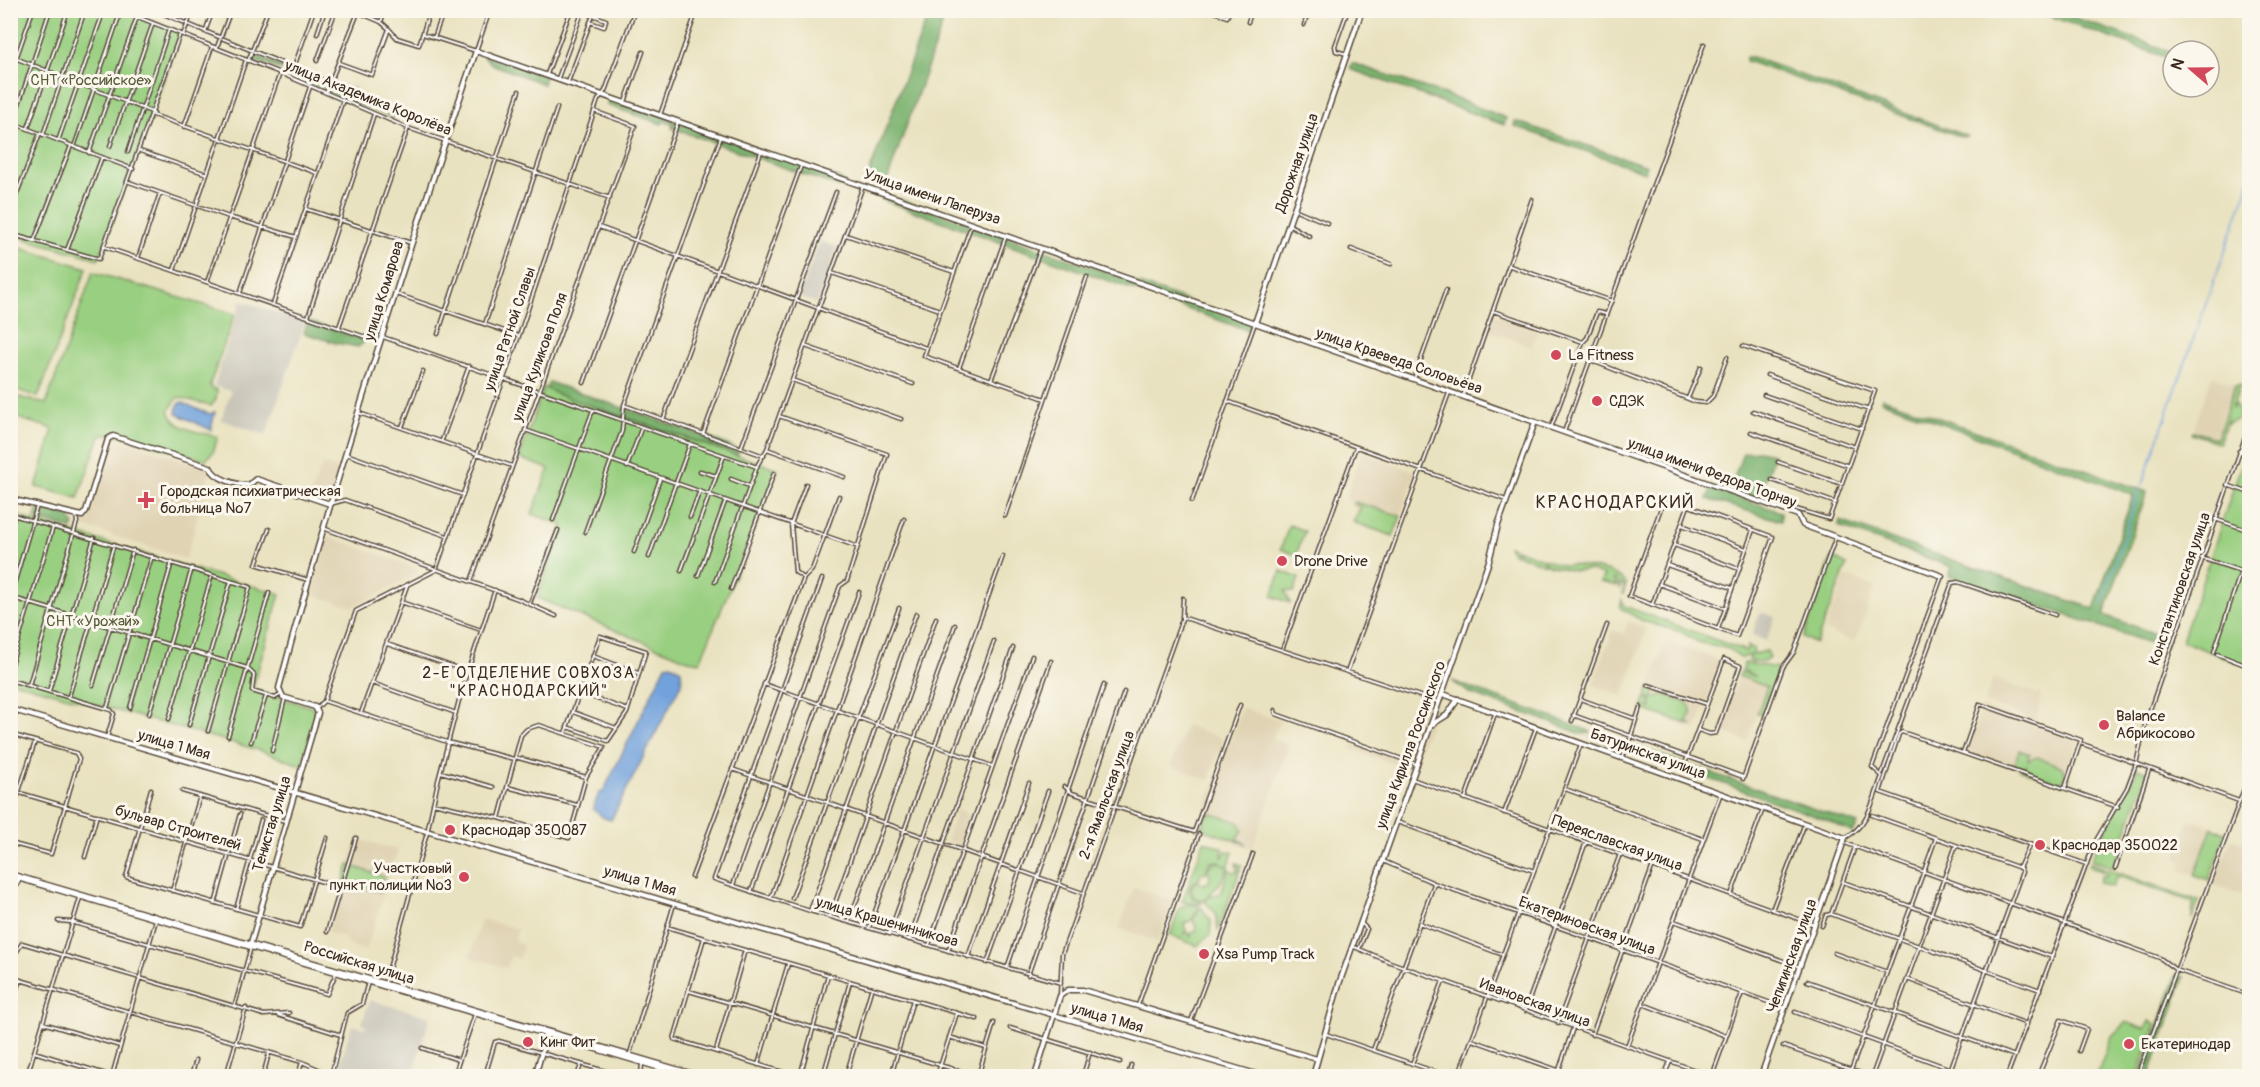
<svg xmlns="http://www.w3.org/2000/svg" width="2260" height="1087" viewBox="0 0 2260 1087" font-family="Pangolin,sans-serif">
<rect width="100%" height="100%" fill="#fbf7ec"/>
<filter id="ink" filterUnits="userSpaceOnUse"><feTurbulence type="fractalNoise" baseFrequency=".0167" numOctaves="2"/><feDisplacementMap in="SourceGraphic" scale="12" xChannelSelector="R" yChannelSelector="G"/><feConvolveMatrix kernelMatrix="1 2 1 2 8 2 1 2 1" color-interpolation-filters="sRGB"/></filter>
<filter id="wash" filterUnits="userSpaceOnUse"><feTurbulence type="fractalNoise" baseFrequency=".008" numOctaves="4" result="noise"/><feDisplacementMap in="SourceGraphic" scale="24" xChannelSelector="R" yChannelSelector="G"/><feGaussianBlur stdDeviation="1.35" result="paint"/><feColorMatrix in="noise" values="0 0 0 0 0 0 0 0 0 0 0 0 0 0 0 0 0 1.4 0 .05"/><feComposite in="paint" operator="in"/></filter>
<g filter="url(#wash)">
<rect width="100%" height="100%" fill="#e9e2c0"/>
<path fill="#e0d3b4" d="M1493,314l45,16 -6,16 -45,-16z
M2212,376l24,9 -19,54 -24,-8z
M112,438l95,29 3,4 -24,88 -104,-33z
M1362,453l55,19 -24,64 -40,-14 3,-9 -10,-17z
M323,463l17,7 -10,33 -20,-7z
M328,537l88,30 3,6 -67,34 -41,-13z
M1845,576l30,11 -20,55 -30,-11z
M1628,621l19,7 -24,68 -30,-11 20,-55 10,4z
M1666,641l55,20 -25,69 -55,-21z
M1739,676l28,11 -20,54 -28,-10z
M1993,678l48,17 -5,26 -52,-18z
M1422,699l15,5 -24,66 -62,-21 2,-5 47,16z
M1982,707l97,33 -16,46 -96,-34z
M1242,708l38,12 -7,19 16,6 -37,104 -54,-20z
M1186,725l38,14 -15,41 -38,-14z
M957,810l15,5 -11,31 -15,-6z
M2189,819l28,9 -17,49 -20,-7 2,-9 -6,-3z
M2231,838l18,7v52l-35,-12z
M357,839l41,11 -32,101 -21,-8 1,-5 -18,-6z
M1134,887l39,14 -15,41 -39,-14z
M481,919l37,10 -3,13 8,3 -4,14 -8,-3 -4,12 -37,-11z"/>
<path fill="#c8c4b8" d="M820,241l17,6 -20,56 -18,-6z
M241,301l64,21 -39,113 -45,-15 10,-29 -17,-5z
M1760,612l15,5 -9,24 -14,-6z
M370,1000l60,17 -18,59h-76l16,-51 16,4 -6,-6z"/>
<path fill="#99cf80" stroke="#6a7c4f" stroke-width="1.5" d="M10,11h116l55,21 -82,227 -88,-24z
M10,245l77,23 -49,129 -27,-9z
M93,272l142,42 -25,70 1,4 6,2 -1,10 -5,6 -33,-9 -9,13c4,20 32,22 49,27l-5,15 -7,8 -93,-26 -13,2 -22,62 -42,-11 17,-58 -42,-13v-21l35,9z
M2235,385h5l-8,23 3,-5 4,10 -2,6 -10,5 1,-6 -9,25 -27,-10 1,-2 24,8z
M544,387l59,24 175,58 -78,193 -12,-2 -151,-62 26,-73 -31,-11 17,-45 -30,-11z
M2249,442v225l-67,-26z
M1355,502l46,14 -8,20 -40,-14 8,-15 -7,-3z
M10,514l270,80 -27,93 1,3 61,18 2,4 -15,52 -2,1 -38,-14 -251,-70z
M1289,525l16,6 -9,24 -15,-6z
M1508,546c12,4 45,18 57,19 14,0 51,4 61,18l-3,12 1,-10 -2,-2 -2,5 -4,-9h-3l4,7 -17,-4 4,-6 -14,-6 -16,1 -26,-6 -6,-5 4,4h-3l-26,-10 1,-3h-4l1,3 -4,-2z
M1832,557l15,8 -31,78 -13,-5z
M1281,571l18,7 -5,14 -9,-1 5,12 -18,-7z
M1622,600l2,6 122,45 2,-5 5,2 1,6 13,-3 2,7 -5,4 -15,-1 2,-6 -9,3 -13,-9 -31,-7 -17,-10 -38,-11 -23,-13z
M1744,663l36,5 -18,47 -5,-1 10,-27 -28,-11 2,-4 15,5 -13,-7z
M1649,688l6,2 -3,10 11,-6 26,10 3,9 -6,9 7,4 -51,-17 3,-10 6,2 -2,7h3v-8l-6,-2z
M2019,750l11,4 -2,6 9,-3 26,10 3,6 -5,9 2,2 -44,-15 9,1 -2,-5 -1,3 -11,-3z
M2137,768l11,4 -35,95 -22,-7c13,-32 34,-59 46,-92z
M1210,813l29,9 4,8 -6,9 9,5 -47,-16 5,-1v-8z
M2212,827l14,6 -17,47 -14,-5z
M1204,841l19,7 -1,10 4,-7 7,1 -5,15 -9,-6 -9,1 -5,11 -5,1v5l-7,3 -4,7 3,8 11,5 -6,-1 4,3 -19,-2z
M1214,862l7,1 7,5 -7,14 -17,19 -11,-5 -2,-8 5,-7 7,3 6,-2 1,-7 -3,-6z
M1236,863l6,2 -24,66 -2,-18 -11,-11 4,-5 12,-4 8,-24 4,3 5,-1z
M2090,863l109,38 -7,18 1,-17 -76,-26 -5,11 -13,-4 2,-7 4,1 2,-4 -19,-7z
M349,865l36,12 -5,15 -36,-11z
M1190,904l9,2 -7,14 -8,4 2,7 -3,4 3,-4 5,6v-4l6,-3 -4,-10 8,-13 10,14 -1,14 -13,11 -27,-11 10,-28z
M2149,1021l7,3 -19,52 -40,-1 15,-39 14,-14 19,7z"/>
<path fill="#7ab26e" stroke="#5a6e46" stroke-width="1.5" d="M930,10l17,1 -62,176 -13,-2 -6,-4z
M2035,11h21l117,41v8z
M253,53c24,14 74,31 101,36l6,9 10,1 -3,6 29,8 1,4 -4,1 -69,-27 -41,-21 -30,-9z
M482,55l63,21 -2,8 -51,-20z
M1746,57h6l215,79 -5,1 -216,-76z
M1352,63l92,31 62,24 -2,7 -154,-56z
M608,98l230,80 8,6 -7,3 -8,-3 -159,-56 1,-4 -10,-3 -1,3 -55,-19z
M1515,121l132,45 -2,6 -131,-46z
M885,194l365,129 1,3 -4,4 -12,-4 -353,-126z
M308,321l56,19 -1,3 -5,4 -22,-4 -32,-10z
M549,382l171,60 17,7 1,6 -179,-60 -12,-6z
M1883,398l264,94 -43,123 65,24 -4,9 -216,-72 3,-9 -114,-41 2,-5 254,88 39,-114 -251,-94z
M1758,451l16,3 -16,45 -28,-10 13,-36z
M1711,488l70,24v9l-74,-22z
M38,508l31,8 5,9 -2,4 -37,-11z
M1452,681l138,50v2l-8,1 -113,-41z
M1597,733l261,91 -5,9 -27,-13 -235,-83z
M2177,975l7,3 -35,98h-9z"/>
<path fill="#72a2dc" stroke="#56667d" stroke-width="1.5" d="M181,402l28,12 6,-2 -4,18 -34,-16v-7z
M671,664l10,6 1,12 -71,138 -7,-2 -11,-9 6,-16 4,-1 63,-127z"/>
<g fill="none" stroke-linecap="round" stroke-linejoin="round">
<path stroke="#72a2dc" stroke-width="1.5" d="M2216,276l34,-96
M2142,485l73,-207
M2102,603l38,-115"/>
</g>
</g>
<g filter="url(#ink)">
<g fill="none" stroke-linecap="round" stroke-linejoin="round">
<g stroke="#554636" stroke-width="5">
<path id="minor" d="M120,10l160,63 128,55 202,70
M154,10l176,73 29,-73
M799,10l8,3 1,-3
M1210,10l17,7 3,-7
M1280,14l1,-4
M381,22l4,-12
M590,22l14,5 2,-7 -13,-5
M1248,22l4,-12
M10,24l5,-14
M1304,25l5,-15
M389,29l8,9 22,7 11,-35
M205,32l8,-22
M317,34l8,-24
M423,34l53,17 14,-41
M183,35l10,-25
M434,38l10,-28
M217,47l14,-37
M1347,54l-11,-3 -1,-5 13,-36
M10,56l144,57
M248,61l20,-51
M317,61l19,-51
M339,63l33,12 17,-46 -8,-7 -28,-12
M294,67l20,-57
M547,74l24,-64
M10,76l23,-66
M558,78l25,-68
M568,82l27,-72
M326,93l4,-10
M625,102l18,-50
M153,115l164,58
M660,115l37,-105
M10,122l123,47
M13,122l37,-112
M184,127l28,-80
M28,128l40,-118
M43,135l42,-125
M58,141l46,-131
M110,146l43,-123
M74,147l47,-136
M140,151l67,23
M128,152l41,-123
M89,153l48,-136
M129,182l100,35 67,20
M306,209l105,34
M1294,209l33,14
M10,212l30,-79
M1288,224l21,12
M971,226l-47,130 121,43
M599,227l327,121
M10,234l89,25 81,-225
M846,235l108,37
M34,241l37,-95
M105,247l275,95
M1351,249l40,15
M67,250l35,-93
M138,258l22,-65
M1510,266l102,35
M174,270l72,-210
M832,273l108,37
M207,282l73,-209
M240,293l70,-206
M396,294l123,42
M273,304l70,-204
M1493,311l90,31
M308,317l66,-203
M485,324l72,-216
M339,327l69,-199
M438,334l81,-243
M383,337l374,130
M805,346l108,38
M1743,346l132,45 -46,128 -59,-18
M1590,360l106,42 10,1 7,-7 14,-39
M959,368l47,-132
M1767,375l102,35
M1414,379l32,-89
M792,380l109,39
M991,380l50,-132
M584,383l94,-261
M1764,395l98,34
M1463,396l69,-197
M1688,398l13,-31
M1227,401l279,99
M624,405l140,51
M1753,411l102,36
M359,413l153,53
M663,420l98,-268
M402,427l21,-56
M1551,428l32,-86 4,-4 10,-26 9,2
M525,430l333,117
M1564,432l140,-388
M1751,432l98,34
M703,434l98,-268
M442,440l27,-74
M741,448l95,-256
M767,449l77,28
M2239,451l11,3
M346,454l117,41
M1778,462l64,22
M627,467l14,-38
M700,471l16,5
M731,479l18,7
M1772,480l64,23
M2227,485l23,8
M1665,497l108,40 -36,99 -108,-40z
M1192,501l63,-178
M330,504l15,-4 102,36
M10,514l240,73 -42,144
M1005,516l82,-239
M690,517l9,-24
M2215,519l35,12
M553,520l40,-110
M1682,525l64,24
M323,528l195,71 38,17
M10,529l5,-14
M269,529l-13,35 52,16
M585,532l37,-101 2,-26 97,-268
M1674,545l65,24
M634,552l26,-73
M649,557l41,-113
M2201,558l49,16
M1667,565l65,23
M436,570l83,-234 79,-236 7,-9 30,-81
M681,571l43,-115
M698,576l27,-74
M804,578l-9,-6 -4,-48 15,-40
M822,579l-108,300 96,32 251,72
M471,581l164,-455 -41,-15
M715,582l43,-118 9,-15 96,-263
M1659,584l65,24
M731,589l43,-116
M10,597l237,71 7,7 -2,16 23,7 5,-3
M10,598l27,-92
M401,602l80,28
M530,603l28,-73
M1652,605l36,-99
M1182,617l256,85
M1718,629l35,-99
M387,644l79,27
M1282,650l74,-203
M2214,652l27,-81
M2217,654l33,13
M593,656l45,17
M10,668l43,-141
M1347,672l102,-279
M10,680l101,30 3,4 -7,23
M372,683l84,30
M764,684l228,82
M29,685l48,-163 -1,-7
M93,685l40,-135
M1648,685l59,19
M49,691l45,-153
M580,693l48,17
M69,696l45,-152
M1580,699l56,20
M324,701l123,41 67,17
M107,708l45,-152
M130,708l42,-146
M317,708l7,-7 32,-90 80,-41
M1275,710l1,4 140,50
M573,712l43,16
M361,713l46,-127
M149,714l43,-146
M1573,715l58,21 9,-29
M169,719l43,-144
M1572,721l35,-96
M189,725l42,-144
M565,733l35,-97 46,15 -19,62 -19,28 -41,-14
M10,734l66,19 3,6 -28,95 -41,-11
M228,736l41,-143
M251,742l15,-46
M272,751l13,-53
M1963,753l17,-49 101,36 -1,3 159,58
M515,757l71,20
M1623,757l8,-21 112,41
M1686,761l38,-102 16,7 -24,67 -6,1 -12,-4
M732,769l351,124
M441,772l52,15
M1882,773l70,-190 6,-1 97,33
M1412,779l403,146
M1743,779l40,-112 11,-15 41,-113
M1064,786l8,7 122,39 46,-127
M507,787l70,18
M2065,788l15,-45
M151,789l-25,88 174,50 27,-89
M1565,789l138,50
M10,790l330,97
M182,791l103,30
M1465,799l30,-85
M433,803l66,15 70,20 17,-61 18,-30 -65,-22 -12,4 -6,6 -22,83
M1504,813l32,-85
M1872,815l148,53 2,4 -74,204
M10,819l25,-77
M1397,822l137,49
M1845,838c24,-13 28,-38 37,-62l-10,-9 70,-191
M1845,843l315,115 16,12 74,25
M85,857l12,-42
M1383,861l51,22 351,125
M2086,864l-206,-72 19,-58 3,-2 216,75
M2019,868l11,-24
M2115,869l34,-99
M692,877l112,-299 8,-8 27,-74
M1843,882l209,75
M733,885l107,-299 7,-5 40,-127 -108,-38
M172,891l28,-95
M751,892l108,-300
M1731,895l32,-86
M771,898l133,-379
M792,898l107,-290
M215,904l25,-90
M236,909l25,-89
M1772,910l33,-87
M810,911l106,-297
M1831,914l209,76
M830,917l106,-299
M58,921l13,1 256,72 9,-21
M1674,921l126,46
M849,922l106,-297
M1419,923l84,32
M1822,926l4,-11 5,-1 24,-67
M667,927l310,92
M869,928l134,-372
M327,932l29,-94
M889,934l105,-293
M704,938l-30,101 122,37
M909,940l104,-292
M929,945l103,-289
M1352,946l38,16 322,114
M1359,949l8,-20 -6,-6
M948,951l103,-290
M1834,953l53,19
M968,957l61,-174
M10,963l12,-20 242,72 25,-2
M987,963l61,-172
M1007,968l97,-283
M1028,975l96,-283
M10,977l292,85 30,13
M1907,979l120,45
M1807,981l208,75
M385,983l42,-150 11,-52 25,-96 32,-95
M689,991l288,85
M1060,996l2,-42 120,-335 1,-21
M1643,1004l83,32
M235,1005l16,-58
M1138,1005l61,-171
M10,1009l10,-29
M1525,1011l61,-169
M1795,1012l175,64
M278,1015l63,20
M1191,1021l62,-167
M43,1023l77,23
M1558,1023l62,-169
M1010,1028l110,34
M1326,1034l122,42
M1592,1035l60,-167
M949,1037l37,11
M1472,1040l103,36
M1627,1046l94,-253
M1783,1046l86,30
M422,1048l37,12
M1373,1050l61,-166
M716,1051l29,-101
M34,1052l78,24
M629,1057l45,-153
M1412,1064l31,-83
M758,1065l30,-101
M27,1076l53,-178
M112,1076l44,-156
M191,1076l5,-16
M226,1076l20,-68
M263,1076l6,-23
M298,1076l4,-14
M331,1076l16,-63 15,-9 6,-22
M454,1076l21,-62
M485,1076l10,-34 4,-1 124,35
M577,1076l4,-11
M641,1076l1,-13
M800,1076l28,-101
M823,1076l27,-94
M846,1076l25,-86
M891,1076l22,-76
M937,1076l20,-63
M978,1076l16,-53
M1083,1076l7,-24
M1128,1076l3,-11
M1150,1076l2,-4 17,4
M1458,1076l123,-332
M1557,1076l16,-48
M1664,1076l6,-14
M1712,1076l30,-83
M1849,1076l87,-238
M1872,1076l84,-231
M2007,1076l88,-234 32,-54 9,-24 10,-43 104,-298
M2046,1076l-7,-2 22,-54 26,9 -8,22
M2137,1076l113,-303"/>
</g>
<g stroke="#554636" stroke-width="7">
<path id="tertiary" d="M1535,422l263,93 5,10 139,51
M10,499l72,17 4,-5 22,-72 5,-3 97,31c5,12 26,18 39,18l7,-6 74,25
M1443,694l402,144 -84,238
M10,709l1044,306 6,-19 8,-6h15l234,69
M1431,725l16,-10 11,-16
M10,890l7,-13
M10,896l10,-19
M250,946l68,-233 -3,-6 -32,-10 -4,-9c57,-215 125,-427 197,-637l779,272
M535,1076l12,-42"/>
</g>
<g stroke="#554636" stroke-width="7">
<path id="secondary" d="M10,874l690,202
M11,876l676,200
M1035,1076l19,-61 209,61
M1313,1076l26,-92 150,-423 9,-36 37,-103 -280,-99 107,-313"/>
</g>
<use href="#minor" stroke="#fff" stroke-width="2"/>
<use href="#tertiary" stroke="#fff" stroke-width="4"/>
<use href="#secondary" stroke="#fff" stroke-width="4"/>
</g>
</g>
<g fill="#d1495b" stroke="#fbf7ec" stroke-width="2">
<circle cx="1556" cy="355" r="6"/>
<circle cx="1597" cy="401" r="6"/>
<path d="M143 491h6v6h6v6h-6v6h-6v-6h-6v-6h6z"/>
<circle cx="1282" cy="561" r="6"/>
<circle cx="2104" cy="725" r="6"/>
<circle cx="450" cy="830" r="6"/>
<circle cx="2040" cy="845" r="6"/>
<circle cx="464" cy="877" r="6"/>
<circle cx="1204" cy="954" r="6"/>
<circle cx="528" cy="1042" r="6"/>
<circle cx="2129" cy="1044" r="6"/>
</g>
<g text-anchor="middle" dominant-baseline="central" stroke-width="6" stroke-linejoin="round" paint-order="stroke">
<g font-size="15" fill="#575c3b" stroke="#fbf7ec">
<text x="91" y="80">СНТ «Российское»</text>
<text x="93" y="621">СНТ «Урожай»</text>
</g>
<g font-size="15" fill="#3b2a1e" stroke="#fbf7ec">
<text transform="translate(368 98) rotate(22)">улица Академика Королёва</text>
<text transform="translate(1297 163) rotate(-71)">Дорожная улица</text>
<text transform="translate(932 197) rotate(19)">Улица имени Лаперуза</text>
<text transform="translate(384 291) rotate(-73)">улица Комарова</text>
<text transform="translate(510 329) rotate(-71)">улица Ратной Славы</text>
<text transform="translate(540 357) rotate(-70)">улица Куликова Поля</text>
<text transform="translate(1399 361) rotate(19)">улица Краеведа Соловьёва</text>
<text transform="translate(1712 473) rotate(20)">улица имени Федора Торнау</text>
<text transform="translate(2180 589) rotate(-71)">Константиновская улица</text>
<text transform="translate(174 745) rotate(16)">улица 1 Мая</text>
<text transform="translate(1411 745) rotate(-70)">улица Кирилла Россинского</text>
<text transform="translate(1648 754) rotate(20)">Батуринская улица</text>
<text transform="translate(1107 795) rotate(-70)">2-я Ямальская улица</text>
<text transform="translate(272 824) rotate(-73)">Тенистая улица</text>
<text transform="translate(178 828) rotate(16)">бульвар Строителей</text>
<text transform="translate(1617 843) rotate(20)">Переяславская улица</text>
<text transform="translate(640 881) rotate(16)">улица 1 Мая</text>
<text transform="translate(887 922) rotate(16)">улица Крашенинникова</text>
<text transform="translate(1587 926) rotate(20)">Екатериновская улица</text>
<text transform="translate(1792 956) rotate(-70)">Чепигинская улица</text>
<text transform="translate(359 963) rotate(17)">Российская улица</text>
<text transform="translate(1535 1003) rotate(20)">Ивановская улица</text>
<text transform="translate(1107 1018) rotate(16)">улица 1 Мая</text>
</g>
<g font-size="15" fill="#3b2a1e" stroke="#fbf7ec" text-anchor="start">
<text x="1568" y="355">La Fitness</text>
<text x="1609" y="401">СДЭК</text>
<text x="160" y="491">Городская психиатрическая<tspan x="160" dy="17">больница №7</tspan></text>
<text x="1294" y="561">Drone Drive</text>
<text x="2116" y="716">Balance<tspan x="2116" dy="17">Абрикосово</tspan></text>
<text x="462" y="830">Краснодар 350087</text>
<text x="2052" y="845">Краснодар 350022</text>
<text x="452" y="868" text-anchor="end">Участковый<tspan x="452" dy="17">пункт полиции №3</tspan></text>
<text x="1216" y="954">Xsa Pump Track</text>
<text x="540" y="1042">Кинг Фит</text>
<text x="2141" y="1044">Екатеринодар</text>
</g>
<g font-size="16" letter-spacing="1.5" fill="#3b2a1e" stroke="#fbf7ec">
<text x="529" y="673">2-Е ОТДЕЛЕНИЕ СОВХОЗА<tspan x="529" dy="18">"КРАСНОДАРСКИЙ"</tspan></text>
</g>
<g font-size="18" letter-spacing="1.5" fill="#3b2a1e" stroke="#fbf7ec">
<text x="1615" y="502">КРАСНОДАРСКИЙ</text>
</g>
</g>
<rect width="2260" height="1087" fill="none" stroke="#fbf7ec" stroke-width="36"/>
<g transform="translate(2191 69) rotate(290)"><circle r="28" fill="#fbf7ec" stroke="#aea59a" stroke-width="1.5"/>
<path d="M0-4.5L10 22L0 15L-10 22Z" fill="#d1495b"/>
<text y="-9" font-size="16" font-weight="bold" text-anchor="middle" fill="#3b2a1e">N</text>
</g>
</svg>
